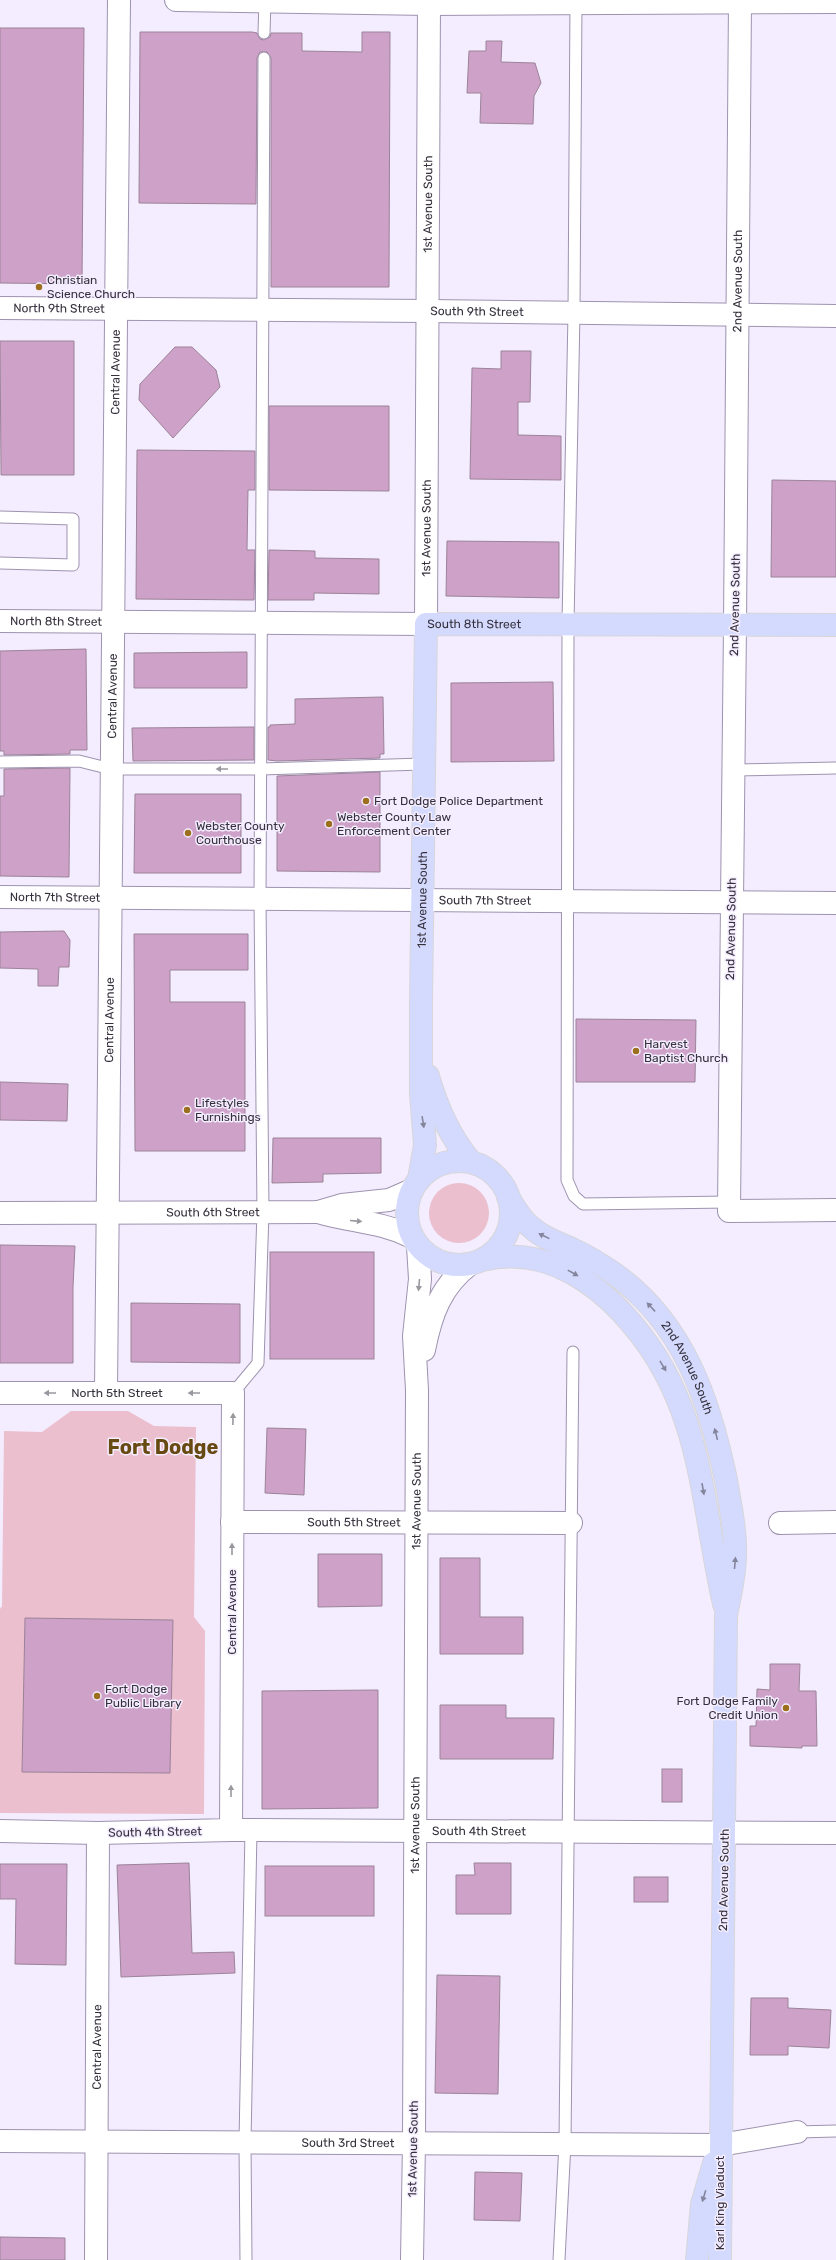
<svg xmlns="http://www.w3.org/2000/svg" width="836" height="2260" viewBox="0 0 836 2260" font-family="Rubik,sans-serif">
  <style>
    .green { fill: #ebbfcd }
    .building { fill: #cda1c8; stroke: #9c8398 }
    .lines { fill: none; stroke-linecap: round; stroke-linejoin: round }
    .lane-casing { stroke: #9e93af; stroke-width: 13 }
    .street-casing { stroke: #9e93af; stroke-width: 24 }
    .secondary-casing { stroke: #9e93af; stroke-width: 24 }
    .primary-casing { stroke: #d7d6d8; stroke-width: 24 }
    .lane { stroke: #fff; stroke-width: 11 }
    .street { stroke: #fff; stroke-width: 22 }
    .secondary { stroke: #fff; stroke-width: 22 }
    .primary { stroke: #d4dafe; stroke-width: 22 }
    .oneway { fill: #9a989e }
    .oneway2 { fill: #84859d }
    .poi-dot { fill: #9c6f1f; stroke: #f4edff; stroke-width: 1.5 }
    .labels { text-anchor: middle; stroke-width: 3; stroke-linejoin: round; paint-order: stroke }
    .street-label { font-size: 12px; fill: #35303c; stroke: #f4edff }
    .poi-label { font-size: 12px; fill: #35303c; stroke: #f4edff; text-anchor: start }
    .town-label { font-size: 20px; font-weight: bold; fill: #674912; stroke: #f4edff }
  </style>
  <rect width="100%" height="100%" fill="#f4edff"/>
  <!-- green -->
  <g class="green">
    <circle cx="459" cy="1213" r="30"/>
    <polygon points="71,1411 128,1411 154,1426 196,1427 194,1617 205,1631 204,1814 0,1813 0,1609 2,1606 4,1431 42,1432"/>
  </g>
  <!-- building -->
  <g class="building">
    <polygon points="0,28 84,28 82,284 0,283"/>
    <polygon points="140,32 252,32 257,33 260,39 264,40 270,37 271,33 302,33 302,51 362,52 362,32 390,32 389,287 271,287 271,58 267,52 260,52 257,58 256,204 139,203"/>
    <polygon points="486,41 502,41 501,62 535,63 541,83 534,96 533,124 480,123 481,93 467,93 469,51 486,51"/>
    <polygon points="0,341 74,341 74,475 1,475"/>
    <polygon points="175,347 192,347 216,370 220,387 173,438 139,400 140,384"/>
    <polygon points="501,351 531,351 530,402 518,402 518,435 561,436 561,480 470,479 472,368 501,369"/>
    <polygon points="269,406 389,406 389,491 269,490"/>
    <polygon points="137,450 255,451 255,490 248,490 247,550 255,550 254,600 136,599"/>
    <polygon points="772,480 836,481 836,577 771,577"/>
    <polygon points="447,541 559,542 559,598 446,596"/>
    <polygon points="269,550 315,551 315,558 379,559 379,594 314,593 314,600 268,600"/>
    <polygon points="86,649 87,750 70,750 70,754 4,755 4,751 0,751 0,651"/>
    <polygon points="247,652 247,688 134,688 134,653"/>
    <polygon points="553,682 554,761 451,762 451,683"/>
    <polygon points="383,697 384,754 380,754 380,758 277,761 268,760 268,727 270,727 270,725 295,724 295,699"/>
    <polygon points="254,727 254,760 133,761 132,728"/>
    <polygon points="70,768 69,877 0,876 0,796 4,796 4,769"/>
    <polygon points="380,772 380,872 277,871 277,776"/>
    <polygon points="135,794 241,794 241,873 134,873"/>
    <polygon points="64,931 70,940 69,967 59,967 58,986 38,986 38,969 0,968 0,932"/>
    <polygon points="134,934 248,934 248,970 170,970 170,1002 245,1002 245,1151 135,1151"/>
    <polygon points="576,1019 696,1020 695,1082 576,1082"/>
    <polygon points="0,1082 68,1084 67,1121 0,1120"/>
    <polygon points="273,1138 381,1138 381,1173 323,1174 323,1182 272,1183"/>
    <polygon points="0,1245 75,1246 73,1287 73,1363 0,1363"/>
    <rect x="270" y="1252" width="104" height="107"/>
    <polygon points="131,1303 240,1304 240,1363 131,1362"/>
    <polygon points="267,1428 306,1429 304,1495 265,1493"/>
    <polygon points="318,1554 382,1554 382,1606 318,1607"/>
    <polygon points="440,1558 480,1558 480,1617 523,1617 523,1654 440,1654"/>
    <polygon points="25,1618 173,1620 170,1773 22,1772"/>
    <polygon points="770,1664 800,1664 799,1691 816,1691 817,1746 802,1746 802,1748 750,1746 750,1726 756,1726 757,1689 770,1690"/>
    <polygon points="378,1690 378,1808 262,1809 262,1691"/>
    <polygon points="440,1705 506,1705 506,1718 554,1718 553,1759 440,1759"/>
    <rect x="662" y="1769" width="20" height="33"/>
    <polygon points="189,1863 192,1953 234,1952 235,1973 121,1977 117,1865"/>
    <polygon points="474,1863 511,1863 511,1914 456,1914 456,1875 475,1875"/>
    <polygon points="0,1864 67,1864 66,1965 15,1964 16,1899 0,1899"/>
    <rect x="265" y="1866" width="109" height="50"/>
    <rect x="634" y="1877" width="34" height="25"/>
    <polygon points="437,1975 500,1976 498,2094 435,2093"/>
    <polygon points="751,1998 788,1998 788,2008 831,2010 829,2048 788,2046 788,2055 750,2055"/>
    <polygon points="475,2172 522,2173 520,2221 474,2220"/>
    <polygon points="0,2237 65,2238 65,2260 0,2260"/>
  </g>
  <g class="lines">
    <!-- lane casing -->
    <g class="lane-casing">
      <g id="lane">
        <polyline points="576,0 574,313 568,624 567,1180 574,1196 583,1204 729,1202"/>
        <polyline points="264,33 265,0"/>
        <polyline points="0,517 73,519 73,565 0,563"/>
        <polyline points="0,762 79,761 111,769 261,769 423,764"/>
        <polyline points="733,770 836,768"/>
        <polyline points="233,1393 258,1363 263,1212 260,899 264,58"/>
        <polyline points="797,2132 836,2131"/>
        <polyline points="246,2260 245,2142 251,1830"/>
        <polyline points="559,2260 565,2143 573,1352"/>
      </g>
    </g>
    <!-- street casing -->
    <g class="street-casing">
      <g id="street">
        <polyline points="429,4 836,2"/>
        <path id="s1" d="M429,311L836,316"/>
        <path id="s2" d="M735,625L740,0"/>
        <polyline points="732,902 729,1211 836,1210"/>
        <path id="s3" d="M232,1522L571,1523"/>
        <polyline points="780,1523 836,1522"/>
        <path id="s4" d="M231,1830L836,1833"/>
        <polyline points="720,2145 797,2132"/>
        <polyline points="412,2260 414,2142"/>
      </g>
    </g>
    <!-- secondary casing -->
    <g class="secondary-casing">
      <g id="secondary">
        <polyline points="176,0 429,4"/>
        <path id="s5" d="M0,308L429,311"/>
        <path id="s6" d="M0,621L426,624L429,0"/>
        <path id="s7" d="M0,897L836,903"/>
        <polyline points="732,902 735,625"/>
        <path d="M318,1212C351,1222 380,1221 412,1237"/>
        <path id="s8" d="M0,1213L318,1212L342,1205L389,1200L412,1190"/>
        <path d="M424,1350C431,1314 441,1286 470,1264"/>
        <path id="s9" d="M0,1393H233L231,1830L98,1833L0,1831"/>
        <path id="s10" d="M106,1393L119,0"/>
        <path id="s11" d="M0,2141L720,2145"/>
        <path id="s12" d="M414,2142L417,1390L414,1336L420,1279L418,1246"/>
        <path id="s13" d="M96,2260L98,1833"/>
      </g>
    </g>
    <!-- primary casing -->
    <g class="primary-casing">
      <g id="primary">
        <path d="M428,1076C437,1108 449,1136 471,1162"/>
        <circle cx="459" cy="1213" r="52"/>
        <path id="s14" d="M419,1179L425,1145L421,1094V1003L426,624L836,625"/>
        <path id="s15" d="M508,1197C515,1208 521,1220 532,1228C543,1238 558,1243 572,1249C587,1256 602,1265 616,1275C684,1324 710,1402 726,1480C730,1504 736,1531 735,1555C735,1575 730,1595 726,1615L720,2260"/>
        <path d="M482,1260C518,1251 554,1260 585,1281C603,1293 618,1307 632,1324C703,1407 701,1503 724,1604"/>
        <polyline points="697,2260 702,2204 714,2163"/>
      </g>
    </g>
    <!-- lane -->
    <use href="#lane" class="lane"/>
    <!-- street -->
    <use href="#street" class="street"/>
    <!-- secondary -->
    <use href="#secondary" class="secondary"/>
    <!-- primary -->
    <use href="#primary" class="primary"/>
  </g>
  <!-- one-way arrows -->
  <defs><path id="oneway-solid" d="M-6-.8H1V-3.2L6.5 0L1 3.2V.8H-6Z"/></defs>
  <g class="oneway">
    <use href="#oneway-solid" transform="translate(222 769) rotate(180)"/>
    <use href="#oneway-solid" transform="translate(356 1221) rotate(5)"/>
    <use href="#oneway-solid" transform="translate(419 1285) rotate(95)"/>
    <use href="#oneway-solid" transform="translate(50 1393) rotate(180)"/>
    <use href="#oneway-solid" transform="translate(194 1393) rotate(-180)"/>
    <use href="#oneway-solid" transform="translate(233 1419) rotate(-89)"/>
    <use href="#oneway-solid" transform="translate(232 1549) rotate(-90)"/>
    <use href="#oneway-solid" transform="translate(231 1791) rotate(-90)"/>
  </g>
  <g class="oneway2">
    <use href="#oneway-solid" transform="translate(423 1122) rotate(81)"/>
    <use href="#oneway-solid" transform="translate(544 1236) rotate(-154)"/>
    <use href="#oneway-solid" transform="translate(573 1273) rotate(29)"/>
    <use href="#oneway-solid" transform="translate(651 1307) rotate(-133)"/>
    <use href="#oneway-solid" transform="translate(663 1366) rotate(59)"/>
    <use href="#oneway-solid" transform="translate(716 1434) rotate(-104)"/>
    <use href="#oneway-solid" transform="translate(703 1489) rotate(80)"/>
    <use href="#oneway-solid" transform="translate(735 1563) rotate(-85)"/>
    <use href="#oneway-solid" transform="translate(704 2196) rotate(107)"/>
  </g>
  <!-- markers -->
  <g class="poi-dot">
    <circle cx="39" cy="287" r="4"/>
    <circle cx="366" cy="801" r="4"/>
    <circle cx="329" cy="824" r="4"/>
    <circle cx="188" cy="833" r="4"/>
    <circle cx="636" cy="1051" r="4"/>
    <circle cx="187" cy="1110" r="4"/>
    <circle cx="97" cy="1696" r="4"/>
    <circle cx="786" cy="1708" r="4"/>
  </g>
  <g class="labels">
    <!-- street labels -->
    <g class="street-label">
      <text dy="4" stroke="none"><textPath href="#s6" startOffset="846">1st Avenue South</textPath></text>
      <text dy="4" stroke="none"><textPath href="#s2" startOffset="344">2nd Avenue South</textPath></text>
      <text dy="4" stroke="none"><textPath href="#s5" startOffset="59">North 9th Street</textPath></text>
      <text dy="4" stroke="none"><textPath href="#s1" startOffset="48">South 9th Street</textPath></text>
      <text dy="4" stroke="none"><textPath href="#s10" startOffset="1021">Central Avenue</textPath></text>
      <text dy="4" stroke="none"><textPath href="#s6" startOffset="522">1st Avenue South</textPath></text>
      <text transform="translate(735 605) rotate(-89)" y="4">2nd Avenue South</text>
      <text dy="4" stroke="none"><textPath href="#s6" startOffset="56">North 8th Street</textPath></text>
      <text dy="4" stroke="none"><textPath href="#s14" startOffset="604">South 8th Street</textPath></text>
      <text dy="4" stroke="none"><textPath href="#s10" startOffset="697">Central Avenue</textPath></text>
      <text dy="4" stroke="none"><textPath href="#s7" startOffset="55">North 7th Street</textPath></text>
      <text dy="4" stroke="none"><textPath href="#s14" startOffset="280">1st Avenue South</textPath></text>
      <text dy="4" stroke="none"><textPath href="#s7" startOffset="485">South 7th Street</textPath></text>
      <text transform="translate(731 929) rotate(-89)" y="4">2nd Avenue South</text>
      <text dy="4" stroke="none"><textPath href="#s10" startOffset="373">Central Avenue</textPath></text>
      <text dy="4" stroke="none"><textPath href="#s8" startOffset="213">South 6th Street</textPath></text>
      <text dy="4" stroke="none"><textPath href="#s15" startOffset="255">2nd Avenue South</textPath></text>
      <text dy="4" stroke="none"><textPath href="#s9" startOffset="117">North 5th Street</textPath></text>
      <text dy="4" stroke="none"><textPath href="#s12" startOffset="641">1st Avenue South</textPath></text>
      <text dy="4" stroke="none"><textPath href="#s3" startOffset="122">South 5th Street</textPath></text>
      <text transform="translate(232 1612) rotate(-90)" y="4">Central Avenue</text>
      <text dy="4" stroke="none"><textPath href="#s12" startOffset="317">1st Avenue South</textPath></text>
      <text dy="4" stroke="none"><textPath href="#s4" startOffset="248">South 4th Street</textPath></text>
      <text transform="translate(155 1832) rotate(-1)" y="4">South 4th Street</text>
      <text transform="translate(724 1880) rotate(-89)" y="4">2nd Avenue South</text>
      <text dy="4" stroke="none"><textPath href="#s13" startOffset="213">Central Avenue</textPath></text>
      <text dy="4" stroke="none"><textPath href="#s11" startOffset="348">South 3rd Street</textPath></text>
      <text transform="translate(413 2149) rotate(-89)" y="4">1st Avenue South</text>
      <text transform="translate(720 2203) rotate(-90)" y="4">Karl King Viaduct</text>
    </g>
    <!-- poi labels -->
    <g class="poi-label">
      <text x="47" y="284">Christian<tspan x="47" dy="14">Science Church</tspan></text>
      <text x="374" y="805">Fort Dodge Police Department</text>
      <text x="337" y="821">Webster County Law<tspan x="337" dy="14">Enforcement Center</tspan></text>
      <text x="196" y="830">Webster County<tspan x="196" dy="14">Courthouse</tspan></text>
      <text x="644" y="1048">Harvest<tspan x="644" dy="14">Baptist Church</tspan></text>
      <text x="195" y="1107">Lifestyles<tspan x="195" dy="14">Furnishings</tspan></text>
      <text x="105" y="1693">Fort Dodge<tspan x="105" dy="14">Public Library</tspan></text>
      <text x="778" y="1705" text-anchor="end">Fort Dodge Family<tspan x="778" dy="14">Credit Union</tspan></text>
    </g>
    <!-- town labels -->
    <g class="town-label">
      <text x="163" y="1454">Fort Dodge</text>
    </g>
  </g>
</svg>
